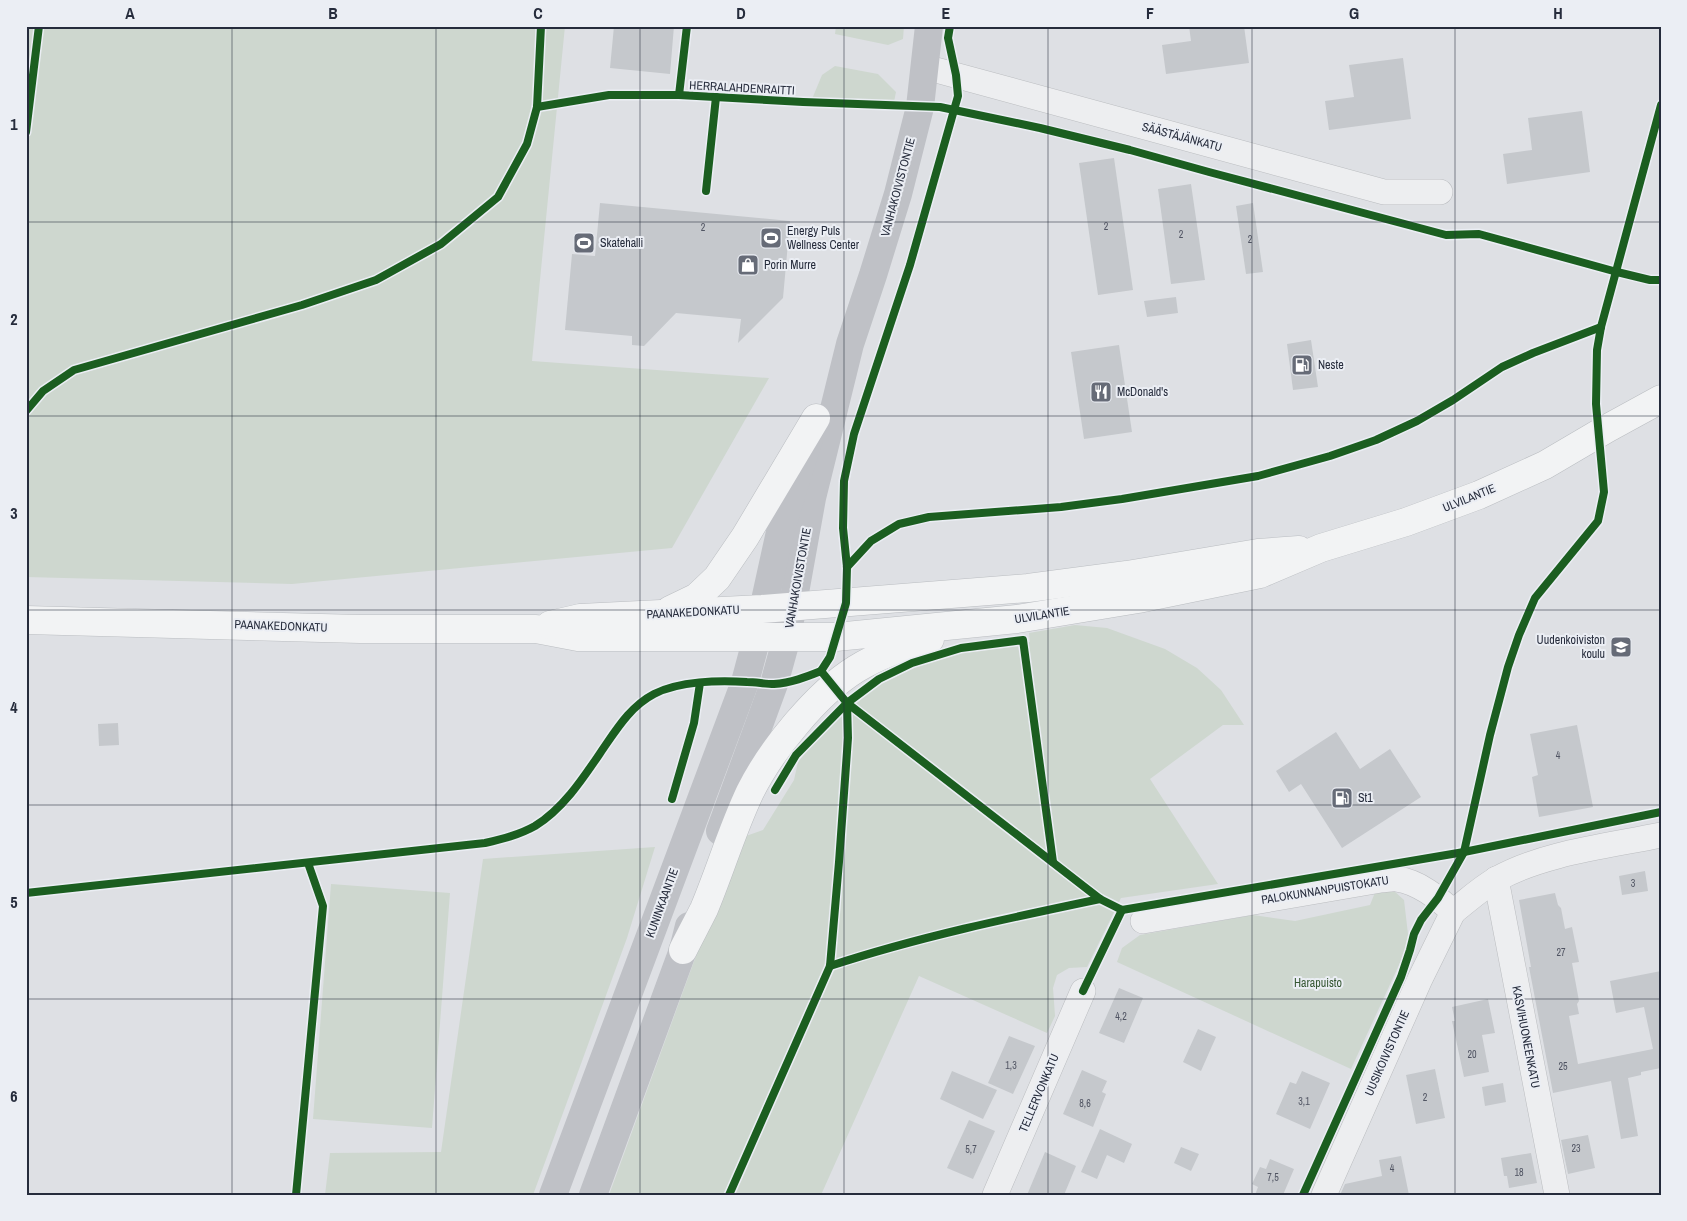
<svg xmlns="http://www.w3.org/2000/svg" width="1687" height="1221" viewBox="0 0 1687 1221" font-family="'Archivo Narrow',sans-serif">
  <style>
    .green { fill: #ced7cf }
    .building { fill: #c5c8cc }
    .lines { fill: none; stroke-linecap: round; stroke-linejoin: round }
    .minor-casing { stroke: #bbbdc0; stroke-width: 26 }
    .primary-casing { stroke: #babdc1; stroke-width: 29 }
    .minor { stroke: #edeef0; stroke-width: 25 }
    .secondary { stroke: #bfc1c6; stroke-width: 28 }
    .primary { stroke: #f2f3f4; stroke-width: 28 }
    .cycleway-casing { stroke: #ebeef4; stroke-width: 11 }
    .cycleway { stroke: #1b5e20; stroke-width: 8 }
    .grid { fill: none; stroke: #262c3c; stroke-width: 1; stroke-opacity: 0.55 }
    .labels { text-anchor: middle; stroke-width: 4; stroke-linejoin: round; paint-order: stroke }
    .number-label { font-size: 10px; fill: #505462 }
    .street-label { font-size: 12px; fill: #262c3c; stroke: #ebeef4 }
    .poi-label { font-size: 12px; fill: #262c3c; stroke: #ebeef4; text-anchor: start }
    .park-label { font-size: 12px; fill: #365733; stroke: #ebeef4 }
    .neatline { fill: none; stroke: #262c3c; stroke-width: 2 }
    .grid-label { font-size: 16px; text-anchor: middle; font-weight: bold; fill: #262c3c }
  </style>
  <rect width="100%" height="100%" fill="#dee0e4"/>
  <!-- green -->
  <g class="green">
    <polygon points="26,26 565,26 532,361 769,378 672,548 292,584 26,577"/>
    <polygon points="836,26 894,29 895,26 904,26 903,39 888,45 835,34"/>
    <polygon points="835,66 878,74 896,92 894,102 812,99 822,75"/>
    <polygon points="1075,625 1107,628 1165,649 1197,668 1221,690 1244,725 1223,725 1150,779 1218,884 1121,898 1087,967 1069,968 1057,975 1053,988 1055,1016 1047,1033 919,976 821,1195 609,1195 728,868 746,836 763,830 794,780 798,762 818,737 875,687 916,666 963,652 1030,642 1029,633"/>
    <polygon points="655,847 627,938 533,1195 325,1195 330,1153 441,1152 483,859"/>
    <polygon points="331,884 450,893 432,1128 313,1119"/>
    <polygon points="1376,890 1393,890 1404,900 1408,934 1404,954 1351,1069 1117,962 1122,948 1140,935 1253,915 1295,921 1370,905"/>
  </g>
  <!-- building -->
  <g class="building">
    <polygon points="614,26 674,26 670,74 610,68"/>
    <polygon points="1189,26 1244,26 1249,63 1166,74 1162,45 1191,41"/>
    <polygon points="1403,58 1411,119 1329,130 1325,101 1354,97 1349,65"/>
    <polygon points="1582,111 1590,172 1507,184 1503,154 1532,150 1528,118"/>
    <polygon points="1114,158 1133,290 1098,295 1079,163"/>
    <polygon points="1191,184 1205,280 1171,284 1158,189"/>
    <polygon points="600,203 790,221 783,298 738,343 741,319 676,313 644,346 632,345 632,336 565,330 572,254 595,256"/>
    <polygon points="1253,203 1263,272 1246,274 1236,206"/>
    <polygon points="1176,297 1178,313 1147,317 1144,301"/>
    <polygon points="1311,340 1318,387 1293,390 1287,344"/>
    <polygon points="1119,345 1132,432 1084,439 1071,352"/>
    <polygon points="118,723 119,745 99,746 98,724"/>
    <polygon points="1577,725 1593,807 1539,817 1532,777 1538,775 1530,734"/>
    <polygon points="1336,732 1360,769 1390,749 1421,797 1342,848 1301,784 1289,792 1276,771"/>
    <polygon points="1645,871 1648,891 1622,895 1619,876"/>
    <polygon points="1555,893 1558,905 1561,908 1565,929 1572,927 1579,962 1572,963 1579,1001 1577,1004 1579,1014 1569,1016 1578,1064 1653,1049 1644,1007 1616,1013 1610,981 1661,971 1661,1068 1641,1072 1641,1075 1628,1078 1638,1136 1621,1139 1611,1081 1553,1093 1529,967 1531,967 1519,900"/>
    <polygon points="1119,988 1143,998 1124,1043 1099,1033"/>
    <polygon points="1488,999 1495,1033 1482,1035 1489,1072 1464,1077 1452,1021 1455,1021 1452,1007"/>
    <polygon points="1198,1029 1216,1037 1201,1071 1183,1062"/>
    <polygon points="1009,1036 1035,1046 1013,1094 988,1083"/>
    <polygon points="1435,1069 1445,1118 1416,1124 1406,1075"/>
    <polygon points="1082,1070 1107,1081 1102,1092 1106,1094 1093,1127 1063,1114"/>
    <polygon points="952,1071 997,1090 983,1119 940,1099"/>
    <polygon points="1302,1071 1330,1083 1310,1129 1276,1114 1290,1082 1296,1084"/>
    <polygon points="1503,1083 1506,1102 1485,1106 1482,1087"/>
    <polygon points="969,1120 995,1131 973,1179 947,1168"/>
    <polygon points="1100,1129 1132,1144 1124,1163 1107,1155 1097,1179 1081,1172"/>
    <polygon points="1588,1135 1595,1168 1568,1174 1561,1140"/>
    <polygon points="1181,1147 1199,1154 1191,1171 1174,1163"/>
    <polygon points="1045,1152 1076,1166 1064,1195 1027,1195"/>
    <polygon points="1531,1153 1537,1183 1509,1188 1507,1176 1504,1176 1501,1158"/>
    <polygon points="1401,1156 1409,1195 1340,1195 1345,1184 1382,1176 1379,1160"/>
    <polygon points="1270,1159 1294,1169 1283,1195 1255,1195 1258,1187 1252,1184 1260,1167 1266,1169"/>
  </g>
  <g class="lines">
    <!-- minor casing -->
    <g class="minor-casing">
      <g id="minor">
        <polyline points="925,67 1384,192 1440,192"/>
        <polyline points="1496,879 1557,1195"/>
        <path d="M1143,921L1381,880C1386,880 1392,878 1397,879C1419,882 1438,898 1453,912C1467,901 1481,888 1497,879C1543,853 1608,846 1661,835"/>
        <polyline points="995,1195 1083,991"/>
        <polyline points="1324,1195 1420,979 1453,912"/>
      </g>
    </g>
    <!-- primary casing -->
    <g class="primary-casing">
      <g id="primary">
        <polyline points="670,610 697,597 717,578 745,537 816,418"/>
        <polyline points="26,620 360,629 536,629 578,637 836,637 1017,619 1138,599 1260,574 1321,548 1406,522 1479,495 1545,465 1608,428 1661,399"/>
        <polyline points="550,625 580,618 762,609 1028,588 1127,575 1258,553 1299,550"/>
        <path d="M683,950C690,936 697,923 704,909C720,871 732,830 750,792C771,750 816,694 856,669C879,655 904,646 930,639"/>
      </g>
    </g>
    <!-- minor -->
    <use href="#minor" class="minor"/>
    <!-- secondary -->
    <g class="secondary">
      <polyline points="720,831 774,684 787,637 812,498 850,344 873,275 898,194 920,107 929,26"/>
      <polyline points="553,1195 745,682 757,637 780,532 809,439"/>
      <polyline points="593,1195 683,950 689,926"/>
    </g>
    <!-- primary -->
    <use href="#primary" class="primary"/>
    <!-- cycleway casing -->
    <g class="cycleway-casing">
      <g id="cycleway">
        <polyline points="679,95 687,26"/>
        <polyline points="537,107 609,95 679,95 803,102 940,107 1040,128 1130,150 1209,172 1446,235 1479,234 1617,272 1650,280 1661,280"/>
        <polyline points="26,132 39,26"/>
        <polyline points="706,191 716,97"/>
        <polyline points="26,411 43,391 74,370 302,305 376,280 441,244 498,197 527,144 537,107 541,26"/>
        <polyline points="847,567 871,541 899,524 929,517 1061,507 1122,499 1258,476 1330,456 1376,440 1417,421 1453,400 1502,367 1533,353 1601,327"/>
        <polyline points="821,671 830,657 846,603 847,567 843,528 844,481 854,434 910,265 958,96 956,75 948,38 950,26"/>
        <polyline points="775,790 796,755 847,703 879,679 912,663 961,648 1023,640 1053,862"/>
        <polyline points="672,799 694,723 700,683"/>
        <path d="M26,893L485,843C502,839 519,835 535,826C566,807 587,772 607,743C620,724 633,705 654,694C679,681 719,680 747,682C756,682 765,684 774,684C791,683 806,677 821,671L847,703"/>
        <path d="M830,966C918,937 1009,918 1100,899"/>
        <polyline points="1083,991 1122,910"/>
        <polyline points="296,1195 323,906 308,863"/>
        <polyline points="729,1195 830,966 839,862 848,738 847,703 1100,899 1122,910 1464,852 1661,812"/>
        <polyline points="1303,1195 1401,977 1410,950 1414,934 1421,920 1438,898 1464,852 1490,735 1508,667 1519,635 1535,598 1598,521 1604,492 1596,404 1597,350 1601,327 1661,105"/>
      </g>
    </g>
    <!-- cycleway -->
    <use href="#cycleway" class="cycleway"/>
  </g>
  <!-- grid -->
  <path class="grid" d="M232,26V1195M436,26V1195M640,26V1195M844,26V1195M1048,26V1195M1252,26V1195M1455,26V1195M26,222H1661M26,416H1661M26,610H1661M26,805H1661M26,999H1661"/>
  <!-- icons -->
  <defs>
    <g id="stadium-square" transform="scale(1.125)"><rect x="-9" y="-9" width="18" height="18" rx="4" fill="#666b77" stroke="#ebeef4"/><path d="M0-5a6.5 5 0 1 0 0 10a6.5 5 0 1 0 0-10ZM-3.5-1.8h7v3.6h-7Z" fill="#fff"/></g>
    <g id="shop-square" transform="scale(1.125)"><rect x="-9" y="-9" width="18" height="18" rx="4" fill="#666b77" stroke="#ebeef4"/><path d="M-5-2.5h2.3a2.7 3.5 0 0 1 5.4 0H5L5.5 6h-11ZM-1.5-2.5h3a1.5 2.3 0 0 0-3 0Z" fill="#fff"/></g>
    <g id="fuel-square" transform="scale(1.125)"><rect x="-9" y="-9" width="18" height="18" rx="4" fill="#666b77" stroke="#ebeef4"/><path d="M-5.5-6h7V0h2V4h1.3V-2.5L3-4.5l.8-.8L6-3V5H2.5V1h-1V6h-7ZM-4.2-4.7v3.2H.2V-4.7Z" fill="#fff"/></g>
    <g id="restaurant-square" transform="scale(1.125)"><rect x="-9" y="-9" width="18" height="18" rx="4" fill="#666b77" stroke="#ebeef4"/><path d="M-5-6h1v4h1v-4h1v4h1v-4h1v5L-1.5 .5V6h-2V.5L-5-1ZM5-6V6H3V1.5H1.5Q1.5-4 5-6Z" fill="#fff"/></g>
    <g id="school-square" transform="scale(1.125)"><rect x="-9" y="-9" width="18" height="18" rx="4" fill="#666b77" stroke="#ebeef4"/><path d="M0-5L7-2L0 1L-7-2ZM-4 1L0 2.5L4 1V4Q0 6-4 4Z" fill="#fff"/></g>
  </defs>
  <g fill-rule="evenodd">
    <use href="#stadium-square" x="771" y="238"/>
    <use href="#stadium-square" x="584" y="243"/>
    <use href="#shop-square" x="748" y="265"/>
    <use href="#fuel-square" x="1302" y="365"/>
    <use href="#restaurant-square" x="1101" y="392"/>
    <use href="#school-square" x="1621" y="647"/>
    <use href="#fuel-square" x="1342" y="798"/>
  </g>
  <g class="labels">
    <!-- number labels -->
    <g class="number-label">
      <text x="1106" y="230">2</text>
      <text x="703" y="231">2</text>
      <text x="1181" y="238">2</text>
      <text x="1250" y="243">2</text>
      <text x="1558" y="759">4</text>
      <text x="1633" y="887">3</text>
      <text x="1561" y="956">27</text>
      <text x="1121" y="1020">4,2</text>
      <text x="1472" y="1058">20</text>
      <text x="1011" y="1069">1,3</text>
      <text x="1563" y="1070">25</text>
      <text x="1425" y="1101">2</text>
      <text x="1304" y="1105">3,1</text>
      <text x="1085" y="1107">8,6</text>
      <text x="1576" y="1152">23</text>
      <text x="971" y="1153">5,7</text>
      <text x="1392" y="1172">4</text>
      <text x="1519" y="1176">18</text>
      <text x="1273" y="1181">7,5</text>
    </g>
    <!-- street labels -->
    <g class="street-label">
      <text transform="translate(742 88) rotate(3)" y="4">HERRALAHDENRAITTI</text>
      <text transform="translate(1182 137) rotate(15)" y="4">SÄÄSTÄJÄNKATU</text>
      <text transform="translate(898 187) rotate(-75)" y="4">VANHAKOIVISTONTIE</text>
      <text transform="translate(1469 498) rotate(-22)" y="4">ULVILANTIE</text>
      <text transform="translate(798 578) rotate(-80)" y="4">VANHAKOIVISTONTIE</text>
      <text transform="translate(693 612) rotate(-3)" y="4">PAANAKEDONKATU</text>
      <text transform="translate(1042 615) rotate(-9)" y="4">ULVILANTIE</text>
      <text transform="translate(281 626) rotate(2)" y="4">PAANAKEDONKATU</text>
      <text transform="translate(1325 890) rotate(-9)" y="4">PALOKUNNANPUISTOKATU</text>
      <text transform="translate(662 903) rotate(-70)" y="4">KUNINKAANTIE</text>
      <text transform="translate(1526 1037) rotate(79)" y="4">KASVIHUONEENKATU</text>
      <text transform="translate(1387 1053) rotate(-66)" y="4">UUSIKOIVISTONTIE</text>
      <text transform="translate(1039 1093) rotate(-67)" y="4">TELLERVONKATU</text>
    </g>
    <!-- poi labels -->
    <g class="poi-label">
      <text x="787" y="235">Energy Puls<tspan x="787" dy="14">Wellness Center</tspan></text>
      <text x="600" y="247">Skatehalli</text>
      <text x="764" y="269">Porin Murre</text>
      <text x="1318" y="369">Neste</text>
      <text x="1117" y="396">McDonald's</text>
      <text x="1605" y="644" text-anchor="end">Uudenkoiviston<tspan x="1605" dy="14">koulu</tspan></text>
      <text x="1358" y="802">St1</text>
    </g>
    <!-- park labels -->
    <g class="park-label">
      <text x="1318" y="987">Harapuisto</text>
    </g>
  </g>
  <!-- border -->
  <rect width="1687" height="1221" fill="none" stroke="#ebeef4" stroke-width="55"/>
  <rect x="28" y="28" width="1632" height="1166" class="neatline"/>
  <g class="grid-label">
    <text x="130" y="19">A</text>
    <text x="333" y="19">B</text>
    <text x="538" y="19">C</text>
    <text x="741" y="19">D</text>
    <text x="946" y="19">E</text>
    <text x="1150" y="19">F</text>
    <text x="1354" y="19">G</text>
    <text x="1558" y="19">H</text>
    <text x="14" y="130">1</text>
    <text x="14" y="325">2</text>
    <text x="14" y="519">3</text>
    <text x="14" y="713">4</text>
    <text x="14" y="908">5</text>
    <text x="14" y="1102">6</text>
  </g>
</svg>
